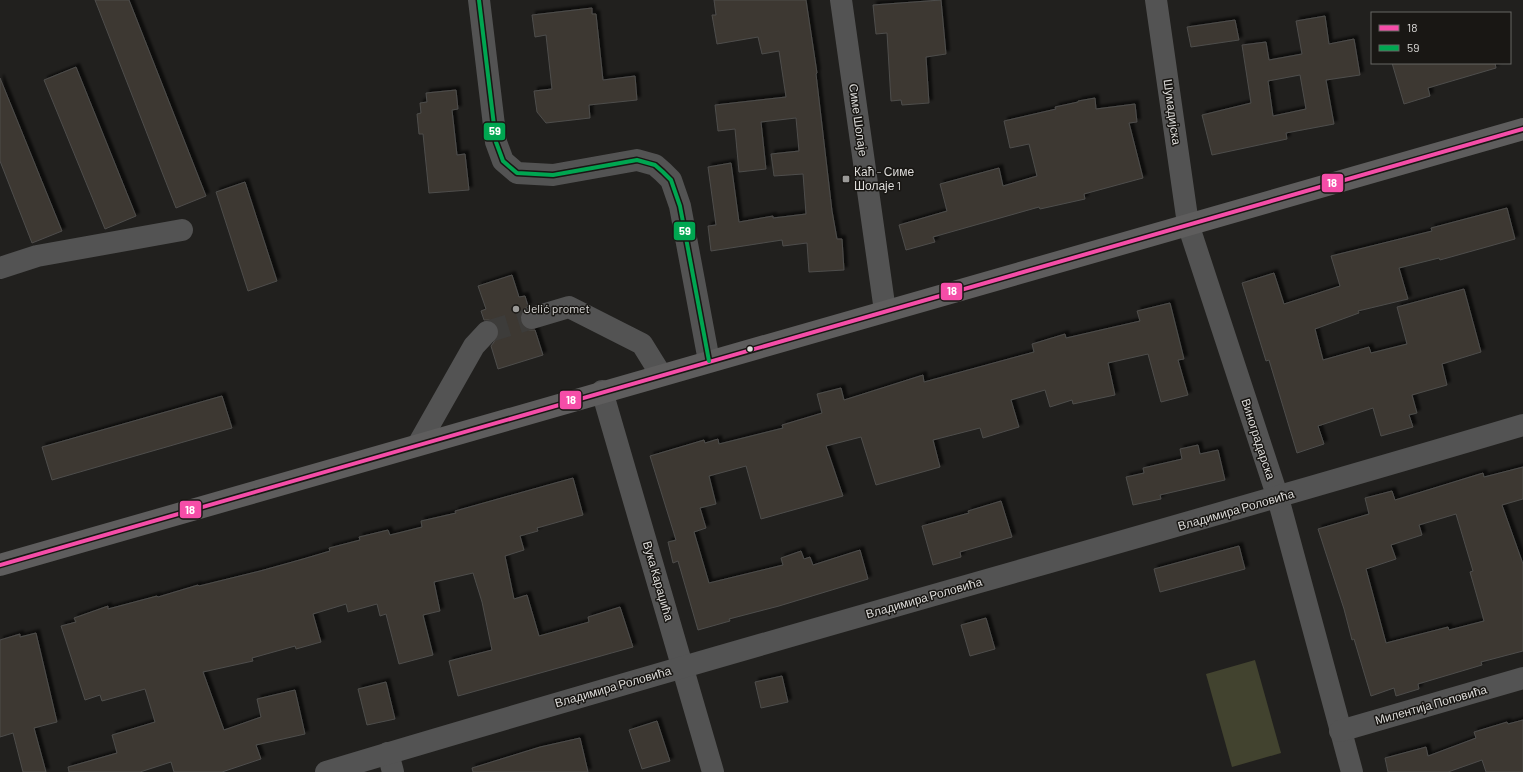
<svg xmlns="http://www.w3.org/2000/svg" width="1523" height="772" viewBox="0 0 1523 772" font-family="Barlow,sans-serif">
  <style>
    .green { fill: #42432f }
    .building { fill: #3c3833; stroke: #4e4d4b; fill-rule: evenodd; filter: url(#shadow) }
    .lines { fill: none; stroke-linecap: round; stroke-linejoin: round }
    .minor-tunnel { stroke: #3d3c3a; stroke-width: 22; stroke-dasharray: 22 11; stroke-linecap: butt }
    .minor { stroke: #535353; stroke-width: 22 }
    .major { stroke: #5e5d5d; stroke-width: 22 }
    .bus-1-casing { stroke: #191714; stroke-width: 7 }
    .bus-2-casing { stroke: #191714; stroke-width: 7 }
    .bus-1 { stroke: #f54da8; stroke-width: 4 }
    .bus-2 { stroke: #00a651; stroke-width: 4 }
    .poi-dot { fill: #9b9a98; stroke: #191714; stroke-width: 1.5 }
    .bus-dot { fill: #dddcda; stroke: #191714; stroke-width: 1.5 }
    .labels { text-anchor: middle; stroke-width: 3; stroke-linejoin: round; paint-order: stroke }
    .street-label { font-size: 12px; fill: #dddcda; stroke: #191714 }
    .poi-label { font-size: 12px; fill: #dddcda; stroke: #191714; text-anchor: start }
    .line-badge { stroke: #191714; stroke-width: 1.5 }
    .badge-label { font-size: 11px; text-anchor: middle; font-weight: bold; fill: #fff }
  </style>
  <defs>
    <filter id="shadow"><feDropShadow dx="3.5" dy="-3.5" stdDeviation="1" flood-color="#0009"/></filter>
  </defs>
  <rect width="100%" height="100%" fill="#21201e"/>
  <!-- green -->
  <polygon class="green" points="1255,660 1281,753 1232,767 1206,674"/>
  <!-- building -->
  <g class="building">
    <polygon points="95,0 129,0 206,196 176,208"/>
    <polygon points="714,0 806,0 817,73 816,74 832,211 837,239 842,239 844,270 809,272 807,243 783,246 782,240 711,251 708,226 716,225 708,167 731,163 739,222 773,216 773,218 806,214 803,174 774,176 771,154 799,151 796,118 761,122 766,169 739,172 735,129 718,131 715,105 786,97 779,51 762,54 758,37 717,44 712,15 716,15"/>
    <polygon points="941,0 946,54 926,57 929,103 902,105 901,100 891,101 887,33 876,34 873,5"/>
    <polygon points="592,8 592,14 596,14 603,80 635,76 637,100 589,105 590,118 546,123 537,112 534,91 552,89 546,35 535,37 532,15"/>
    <path d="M1325,16L1329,44L1354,39L1360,75L1326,80L1334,124L1286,133L1287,139L1212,155L1202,115L1251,103L1242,45L1266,42L1269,60L1302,54L1296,21ZM1300,75L1306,109L1273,116L1268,81Z"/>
    <polygon points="1235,20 1239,40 1191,47 1187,27"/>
    <polygon points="1392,63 1495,63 1496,68 1428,88 1430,96 1404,104"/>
    <polygon points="76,67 136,216 105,229 44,80"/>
    <polygon points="0,78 62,231 32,243 0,161"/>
    <polygon points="456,90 458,109 452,110 457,155 465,154 469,190 429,193 423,134 419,134 417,114 421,113 420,103 427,102 426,93"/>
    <polygon points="1095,98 1096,109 1135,104 1137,122 1129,123 1143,178 1084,194 1085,199 1040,209 1039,207 933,237 935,242 906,250 899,225 947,211 940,184 999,168 1003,186 1037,176 1029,144 1010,148 1004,121 1056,109 1055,107 1078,102 1078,101"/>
    <polygon points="245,182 277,281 248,291 216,192"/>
    <polygon points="1507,208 1515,239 1440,260 1439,258 1399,268 1408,299 1358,311 1359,313 1315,329 1323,360 1369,347 1371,353 1407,344 1397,307 1464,289 1481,352 1442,364 1447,385 1412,395 1417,413 1409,415 1413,427 1381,436 1373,408 1318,426 1324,444 1297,453 1269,360 1266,361 1242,283 1274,273 1284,304 1340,286 1331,256 1432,231 1431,228"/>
    <polygon points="512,275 519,297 525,296 528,306 523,310 520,315 520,322 524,327 529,330 535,330 543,355 498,369 491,346 499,335 499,329 495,323 489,320 484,320 481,311 486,309 478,286"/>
    <polygon points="1170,303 1184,359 1178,360 1188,395 1161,402 1148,354 1108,363 1115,395 1073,404 1072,400 1050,407 1045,390 1011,400 1019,427 983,438 980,428 933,440 940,467 926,471 876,485 861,437 826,446 843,496 761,519 746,466 709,476 716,504 700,508 706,528 694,532 709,583 783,565 781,558 801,551 804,559 810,557 813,565 860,550 868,579 779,606 729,619 730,621 698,630 678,561 673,563 668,542 676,540 650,456 704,440 705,443 718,439 719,444 783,428 782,425 822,413 817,394 841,388 844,400 923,375 924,382 1034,352 1032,344 1065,334 1066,338 1140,321 1137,311"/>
    <polygon points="222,396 232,428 52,480 42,447"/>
    <polygon points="1198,445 1200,454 1218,450 1225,480 1160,495 1161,499 1133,505 1126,477 1144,473 1143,468 1182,459 1180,449"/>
    <path d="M1523,467V499L1502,505L1523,564V651L1481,662L1482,665L1418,684L1419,689L1396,696L1394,688L1371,696L1354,639L1352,640L1344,609L1318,529L1369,514L1365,498L1392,491L1395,500L1483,473L1484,477ZM1456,514L1473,571L1470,572L1484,621L1449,630L1448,627L1386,643L1366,569L1396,559L1391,545L1422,535L1419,525Z"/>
    <polygon points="573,478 583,515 537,528 538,531 520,536 524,550 505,556 514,599 527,595 539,636 589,622 588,617 620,607 633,647 458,696 449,661 492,650 482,602 473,573 434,582 440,611 423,615 433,655 399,664 386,614 380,616 377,604 348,612 346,604 313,614 321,642 296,649 295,646 252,658 253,661 203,672 224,730 261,717 257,699 295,690 305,734 256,745 261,759 222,772 174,772 171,762 140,772 69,772 68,767 117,753 112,735 155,722 145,689 102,701 100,695 85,700 61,626 76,622 74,618 108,606 108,609 157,596 158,597 198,585 199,586 260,571 303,559 330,551 329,548 360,540 359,537 388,530 390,535 422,527 421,521 456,513 455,511"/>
    <polygon points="1001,501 1012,537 960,552 961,557 933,565 922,526 969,513 968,511"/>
    <polygon points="1239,546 1245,569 1160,592 1154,569"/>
    <polygon points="986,618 995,649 970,656 961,625"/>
    <polygon points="36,633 57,722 34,728 46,772 23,772 13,733 0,737 0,640 20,634 20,637"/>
    <polygon points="782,676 788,702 761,708 755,682"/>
    <polygon points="386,682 395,719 367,725 358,689"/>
    <polygon points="1523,720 1523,772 1486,772 1482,760 1448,772 1388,772 1385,758 1426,747 1428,756 1476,738 1474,732 1507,722 1508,724"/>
    <polygon points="657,721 670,761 642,769 629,730"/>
    <polygon points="580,738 588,772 473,772 472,768 540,747"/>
  </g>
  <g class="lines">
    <!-- minor-tunnel -->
    <polyline class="minor-tunnel" points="487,332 532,318"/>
    <!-- minor -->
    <g class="minor">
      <polyline points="479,0 496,142 503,161 517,173 553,175 637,160 655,165 663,172 671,180 680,206 709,361"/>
      <polyline points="841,0 885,311"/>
      <polyline points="1156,0 1188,224 1278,498 1352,772"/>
      <polyline points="0,268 37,256 182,230"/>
      <polyline points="532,318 569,307 642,344 660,373"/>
      <polyline points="602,391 713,772"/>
      <polyline points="419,443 474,346 487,332"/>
      <polyline points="1340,731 1523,678"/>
      <polyline points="388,753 393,772"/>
      <path d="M326,772C724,652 1125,543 1523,425"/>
    </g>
    <!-- major -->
    <path class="major" d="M0,565C507,417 1015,273 1523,129"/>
    <!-- bus-1 casing -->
    <g class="bus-1-casing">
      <path id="bus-1" d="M0,565C507,417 1015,273 1523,129"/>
    </g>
    <!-- bus-2 casing -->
    <g class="bus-2-casing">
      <polyline id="bus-2" points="479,0 496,142 503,161 517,173 553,175 637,160 655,165 663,172 671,180 680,206 709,361"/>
    </g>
    <!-- bus-1 -->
    <use href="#bus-1" class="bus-1"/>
    <!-- bus-2 -->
    <use href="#bus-2" class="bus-2"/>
  </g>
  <!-- markers -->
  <g class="poi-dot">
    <rect x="842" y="175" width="8" height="8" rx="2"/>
    <circle cx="516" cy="309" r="4"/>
  </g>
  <circle class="bus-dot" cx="750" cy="349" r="3.5"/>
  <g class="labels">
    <!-- street labels -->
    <g class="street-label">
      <text transform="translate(1172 112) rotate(82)" y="4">Шумадијска</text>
      <text transform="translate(858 120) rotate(82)" y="4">Симе Шолаје</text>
      <text transform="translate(1258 439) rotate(72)" y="4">Виноградарска</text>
      <text transform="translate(1236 510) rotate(-16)" y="4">Владимира Роловића</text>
      <text transform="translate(658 581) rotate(74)" y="4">Вука Караџића</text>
      <text transform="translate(924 598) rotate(-16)" y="4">Владимира Роловића</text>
      <text transform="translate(613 687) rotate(-16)" y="4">Владимира Роловића</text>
      <text transform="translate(1431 705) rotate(-16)" y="4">Милентија Поповића</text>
    </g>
    <!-- poi labels -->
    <g class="poi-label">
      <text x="854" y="176">Каћ - Симе<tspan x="854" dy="14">Шолаје 1</tspan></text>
      <text x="524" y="313">Jelić promet</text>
    </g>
  </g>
  <g class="line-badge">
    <rect x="483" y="122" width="23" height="19" rx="4" fill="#00a651"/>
    <rect x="1321" y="173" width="23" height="20" rx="4" fill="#f54da8"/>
    <rect x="673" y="221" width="23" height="20" rx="4" fill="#00a651"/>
    <rect x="940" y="282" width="23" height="19" rx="4" fill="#f54da8"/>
    <rect x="559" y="390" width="23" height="20" rx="4" fill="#f54da8"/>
    <rect x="179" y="500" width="23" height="19" rx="4" fill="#f54da8"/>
  </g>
  <g class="badge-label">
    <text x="495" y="135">59</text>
    <text x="1332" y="187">18</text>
    <text x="685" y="235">59</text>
    <text x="952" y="295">18</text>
    <text x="571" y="404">18</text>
    <text x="190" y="514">18</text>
  </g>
  <!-- legend -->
  <rect x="1371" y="12" width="140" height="52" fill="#191714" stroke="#676663"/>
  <rect x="1379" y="25" width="20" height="6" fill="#f54da8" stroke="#676663"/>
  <text x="1407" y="32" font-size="12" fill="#dddcda">18</text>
  <rect x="1379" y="45" width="20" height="6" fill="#00a651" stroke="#676663"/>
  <text x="1407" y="52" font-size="12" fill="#dddcda">59</text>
</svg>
